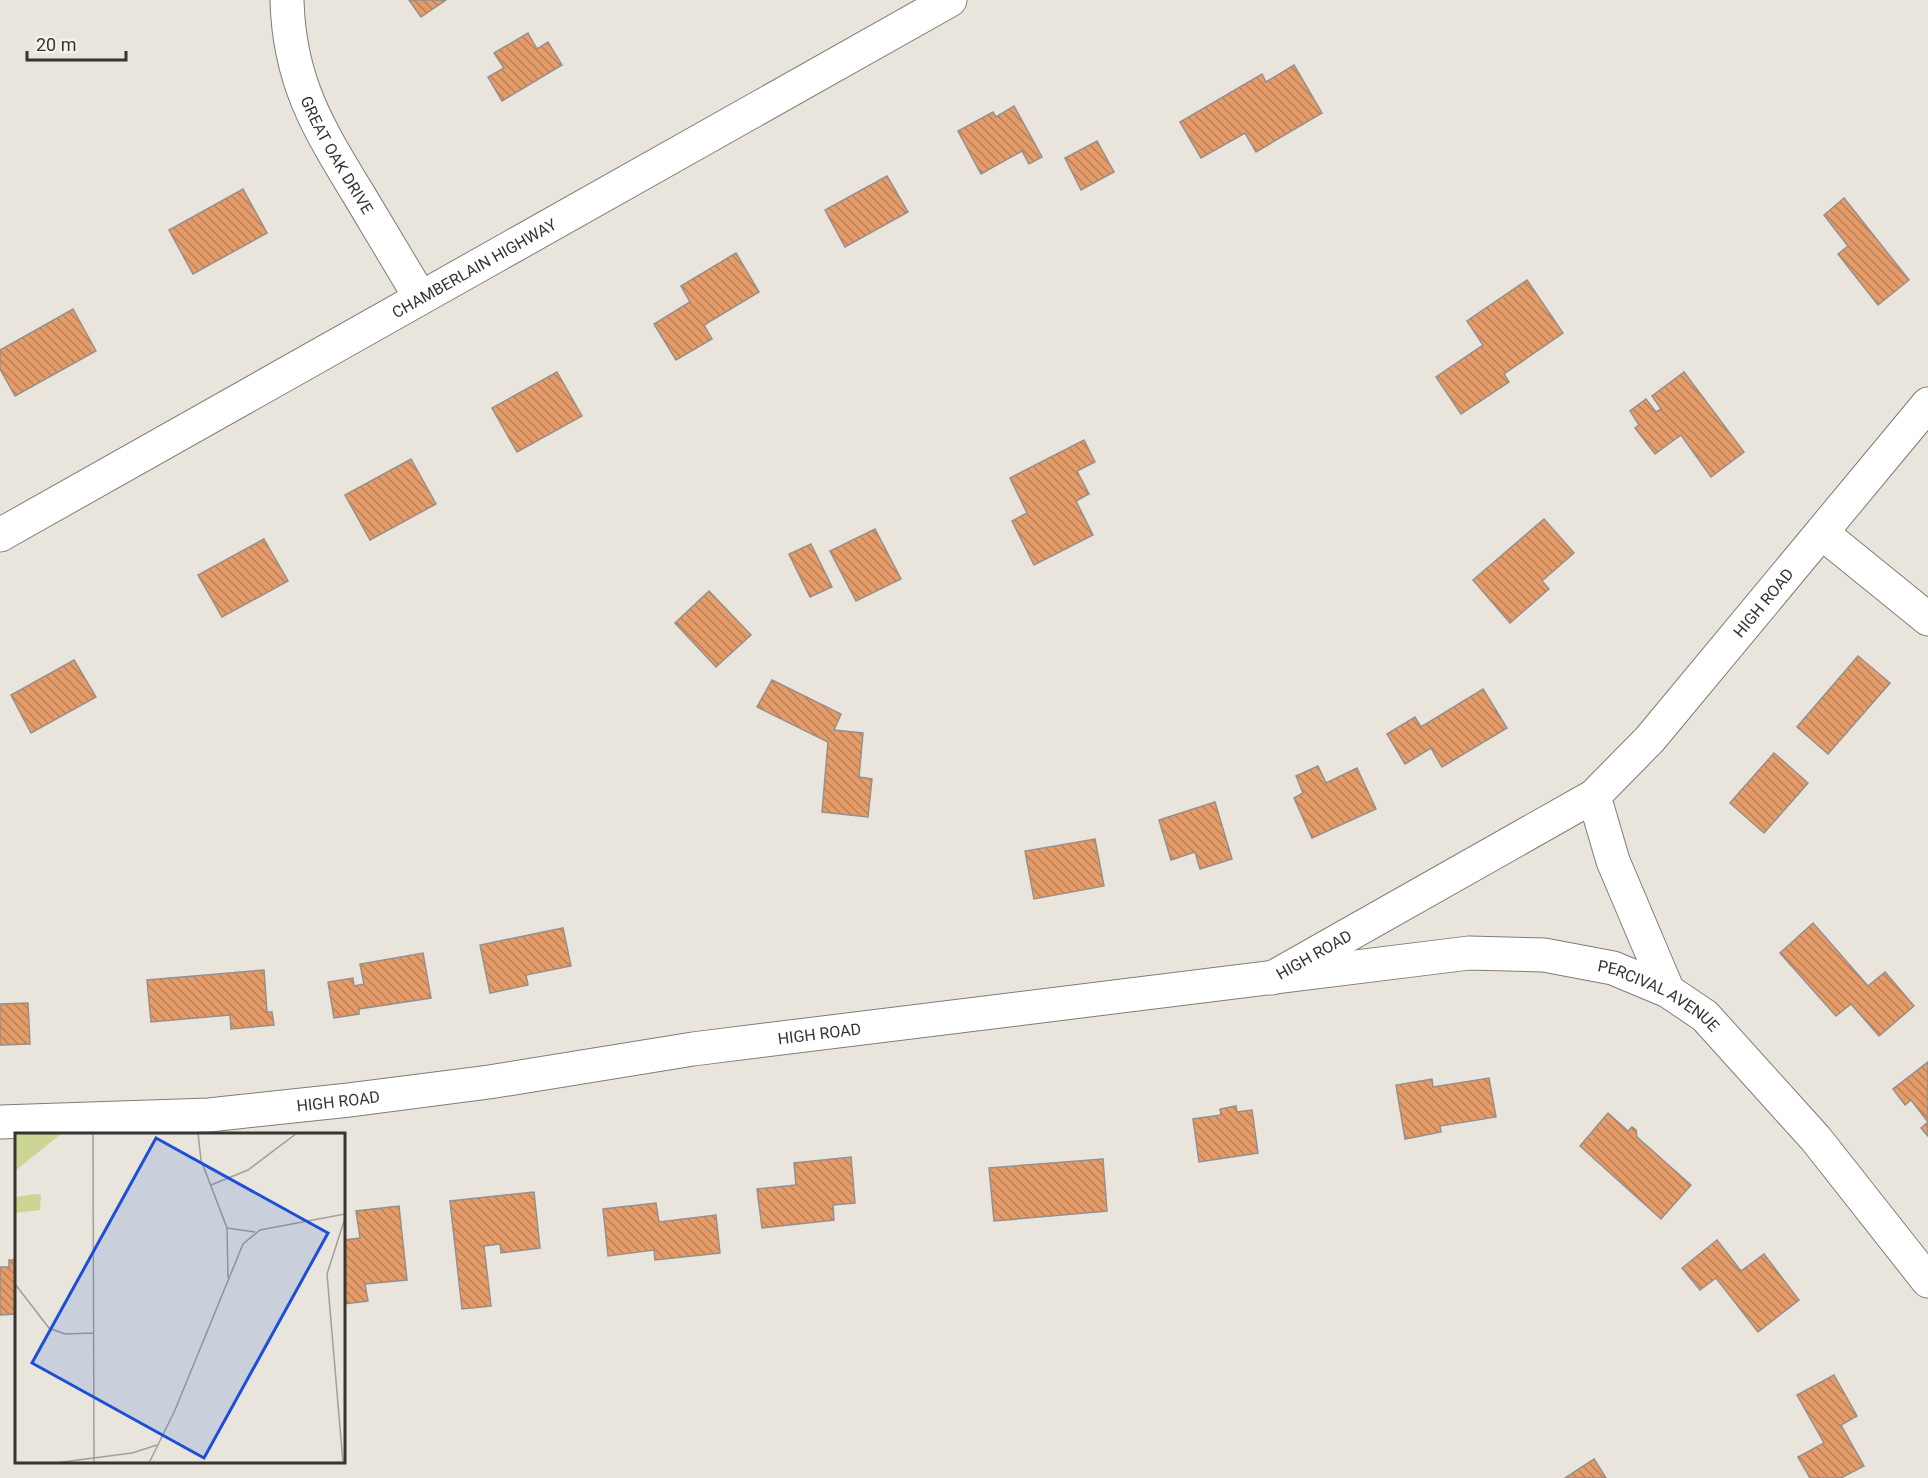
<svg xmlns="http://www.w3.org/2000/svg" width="1928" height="1478" viewBox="0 0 1928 1478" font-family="Roboto,sans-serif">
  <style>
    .building { fill: url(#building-back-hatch); stroke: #978f8a; stroke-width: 1.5 }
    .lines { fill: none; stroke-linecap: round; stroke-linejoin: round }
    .minor-casing { stroke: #807c76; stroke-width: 35 }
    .major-casing { stroke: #807c76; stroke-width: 35 }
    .minor { stroke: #fff; stroke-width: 33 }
    .major { stroke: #fff; stroke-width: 33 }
    .labels { text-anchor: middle; stroke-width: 4.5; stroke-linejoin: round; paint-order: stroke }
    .street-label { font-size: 16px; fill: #363532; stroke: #f6f2ea }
    .inset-road { fill: none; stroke: #a19f99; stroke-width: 1.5 }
    .view { fill: #1d4ed8; fill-opacity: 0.15; stroke: #1d4ed8; stroke-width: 3 }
    .inset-edge { fill: none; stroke: #363532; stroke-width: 3 }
  </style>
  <defs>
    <pattern id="building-back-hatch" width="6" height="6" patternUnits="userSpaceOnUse" patternTransform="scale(1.5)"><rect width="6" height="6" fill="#e59c69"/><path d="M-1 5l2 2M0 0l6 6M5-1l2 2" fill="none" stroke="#ba8057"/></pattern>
  </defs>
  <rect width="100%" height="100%" fill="#e9e5dd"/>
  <!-- building -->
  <g class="building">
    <polygon points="409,0 446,0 421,17"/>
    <polygon points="528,33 537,49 548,42 562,65 502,101 488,77 504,68 494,53"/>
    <polygon points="1294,65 1322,113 1256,152 1245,133 1201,158 1180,122 1262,74 1266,82"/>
    <polygon points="1014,106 1042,157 1029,164 1022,151 981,174 958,131 993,112 996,117"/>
    <polygon points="1097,141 1114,172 1081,190 1065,158"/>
    <polygon points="887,176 908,212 845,247 825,210"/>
    <polygon points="243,189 267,233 193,274 169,230"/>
    <polygon points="1844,198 1909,280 1878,305 1838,254 1848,246 1824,215"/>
    <polygon points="736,253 759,292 704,325 712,339 676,360 654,324 690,302 681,286"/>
    <polygon points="1527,280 1563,333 1504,374 1509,382 1461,414 1436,377 1483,345 1467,321"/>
    <polygon points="73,309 96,351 15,396 0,369 0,350"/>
    <polygon points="557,372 582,416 517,452 492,408"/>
    <polygon points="1684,372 1744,452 1711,477 1681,435 1655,454 1635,428 1639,425 1630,411 1646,399 1656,412 1661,409 1652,396"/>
    <polygon points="1084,440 1095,462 1077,471 1089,494 1076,501 1093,535 1034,565 1012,521 1027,513 1010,478"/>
    <polygon points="411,459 436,504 370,540 345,495"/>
    <polygon points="1544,519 1574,553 1542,581 1549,589 1510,623 1473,580"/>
    <polygon points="875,529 901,579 856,601 830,551"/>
    <polygon points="264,539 288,581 222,617 198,575"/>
    <polygon points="811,544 832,587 810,597 789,554"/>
    <polygon points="709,591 751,635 716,667 675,623"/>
    <polygon points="1858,656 1890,683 1828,754 1797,727"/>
    <polygon points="74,660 96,697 31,733 11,695"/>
    <polygon points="772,680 841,714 834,730 863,733 859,777 872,779 868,817 822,812 828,742 757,707"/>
    <polygon points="1483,689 1507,728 1442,767 1431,748 1405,764 1387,734 1415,717 1421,727"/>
    <polygon points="1774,753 1808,783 1764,833 1730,803"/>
    <polygon points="1318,766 1326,783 1357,768 1376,809 1312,838 1294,798 1303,793 1296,776"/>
    <polygon points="1215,802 1232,859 1200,869 1195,852 1171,860 1159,820"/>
    <polygon points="1095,839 1104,886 1034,899 1025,851"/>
    <polygon points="1813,923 1868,986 1885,972 1914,1006 1879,1036 1851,1004 1836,1016 1780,953"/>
    <polygon points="563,928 571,966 526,975 528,985 490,993 480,945"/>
    <polygon points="423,953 431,998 359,1009 359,1014 334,1018 328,982 353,978 354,986 364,984 360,964"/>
    <polygon points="264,970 267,1012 272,1012 274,1025 231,1029 230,1015 151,1022 147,980"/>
    <polygon points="28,1003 30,1044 0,1045 0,1004"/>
    <polygon points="1928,1062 1928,1136 1921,1128 1928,1122 1911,1100 1905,1105 1893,1089"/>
    <polygon points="1489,1078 1496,1117 1440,1126 1441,1132 1405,1139 1396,1085 1432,1079 1433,1087"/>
    <polygon points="1236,1106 1237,1112 1252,1110 1258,1153 1199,1162 1193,1119 1221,1115 1220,1109"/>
    <polygon points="1608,1113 1628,1131 1632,1127 1636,1130 1637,1137 1691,1185 1661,1219 1580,1146"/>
    <polygon points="851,1157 855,1203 833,1205 834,1220 762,1228 757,1189 796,1185 794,1163"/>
    <polygon points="1103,1159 1107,1211 994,1221 989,1168"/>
    <polygon points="534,1192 540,1248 501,1253 500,1244 484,1246 491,1306 462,1309 450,1201"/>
    <polygon points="656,1203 659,1222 716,1215 720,1253 655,1260 654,1250 608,1256 603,1209"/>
    <polygon points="399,1206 407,1280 365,1284 368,1301 344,1304 344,1240 360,1238 356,1211"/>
    <polygon points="1717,1240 1741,1271 1764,1254 1799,1300 1758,1332 1716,1278 1700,1290 1682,1268"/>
    <polygon points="9,1260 16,1260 16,1314 0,1315 0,1267 9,1267"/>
    <polygon points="1834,1375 1857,1416 1841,1425 1864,1466 1841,1478 1810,1478 1798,1457 1824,1443 1797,1395"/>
    <polygon points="1594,1459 1606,1478 1565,1478"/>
  </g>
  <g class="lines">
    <!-- minor casing -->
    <g class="minor-casing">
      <g id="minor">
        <path id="s1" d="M287,0C289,81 318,128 359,195C379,229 400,263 420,297"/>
        <polyline points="1822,533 1928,619"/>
        <polyline points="1594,796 1613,861 1668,991"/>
        <path id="s2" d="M1272,978L1594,796L1650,739L1928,404"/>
      </g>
    </g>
    <!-- major casing -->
    <g class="major-casing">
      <g id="major">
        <path id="s3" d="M0,535L950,0"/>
        <path id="s4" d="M0,1122L209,1115L349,1100L489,1082L693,1049L1469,953L1544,955L1613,968L1668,991L1705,1016L1816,1139L1928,1281"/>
      </g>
    </g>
    <!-- minor -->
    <use href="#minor" class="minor"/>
    <!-- major -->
    <use href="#major" class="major"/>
  </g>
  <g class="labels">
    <!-- street labels -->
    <g class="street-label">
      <text dy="6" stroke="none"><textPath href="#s1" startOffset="165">GREAT OAK DRIVE</textPath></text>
      <text dy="6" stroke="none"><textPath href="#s3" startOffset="544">CHAMBERLAIN HIGHWAY</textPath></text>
      <text dy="6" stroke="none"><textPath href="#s2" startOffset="627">HIGH ROAD</textPath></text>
      <text dy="6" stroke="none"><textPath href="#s2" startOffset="48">HIGH ROAD</textPath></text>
      <text dy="6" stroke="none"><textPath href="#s4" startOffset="1678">PERCIVAL AVENUE</textPath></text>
      <text dy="6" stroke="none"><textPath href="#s4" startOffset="825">HIGH ROAD</textPath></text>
      <text dy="6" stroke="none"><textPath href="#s4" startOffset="339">HIGH ROAD</textPath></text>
    </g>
  </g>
  <!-- overview -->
  <g transform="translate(15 1133)">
    <rect width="330" height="330" fill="#e9e5dd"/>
    <path d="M0,0H47L0,38ZM20,61L26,62L25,77L0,80V64Z" fill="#ccd593"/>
    <path class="inset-road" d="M78,0L79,330M183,0L186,27L212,95L213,145M196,52L233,37L282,0M212,95L240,99M0,151L34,195L50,201L78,200M40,330L117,320L142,312M134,330L160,277L228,111L245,97L330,81M328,330L312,141L330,85"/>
    <path class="view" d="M141,5L313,100L189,325L17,230Z"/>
    <rect width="330" height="330" class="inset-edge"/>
  </g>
  <!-- scale -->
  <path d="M27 51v9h99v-9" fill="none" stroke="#363532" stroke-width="3"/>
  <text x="36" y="51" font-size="18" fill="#363532" stroke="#f6f2ea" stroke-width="4.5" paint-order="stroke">20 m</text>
</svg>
